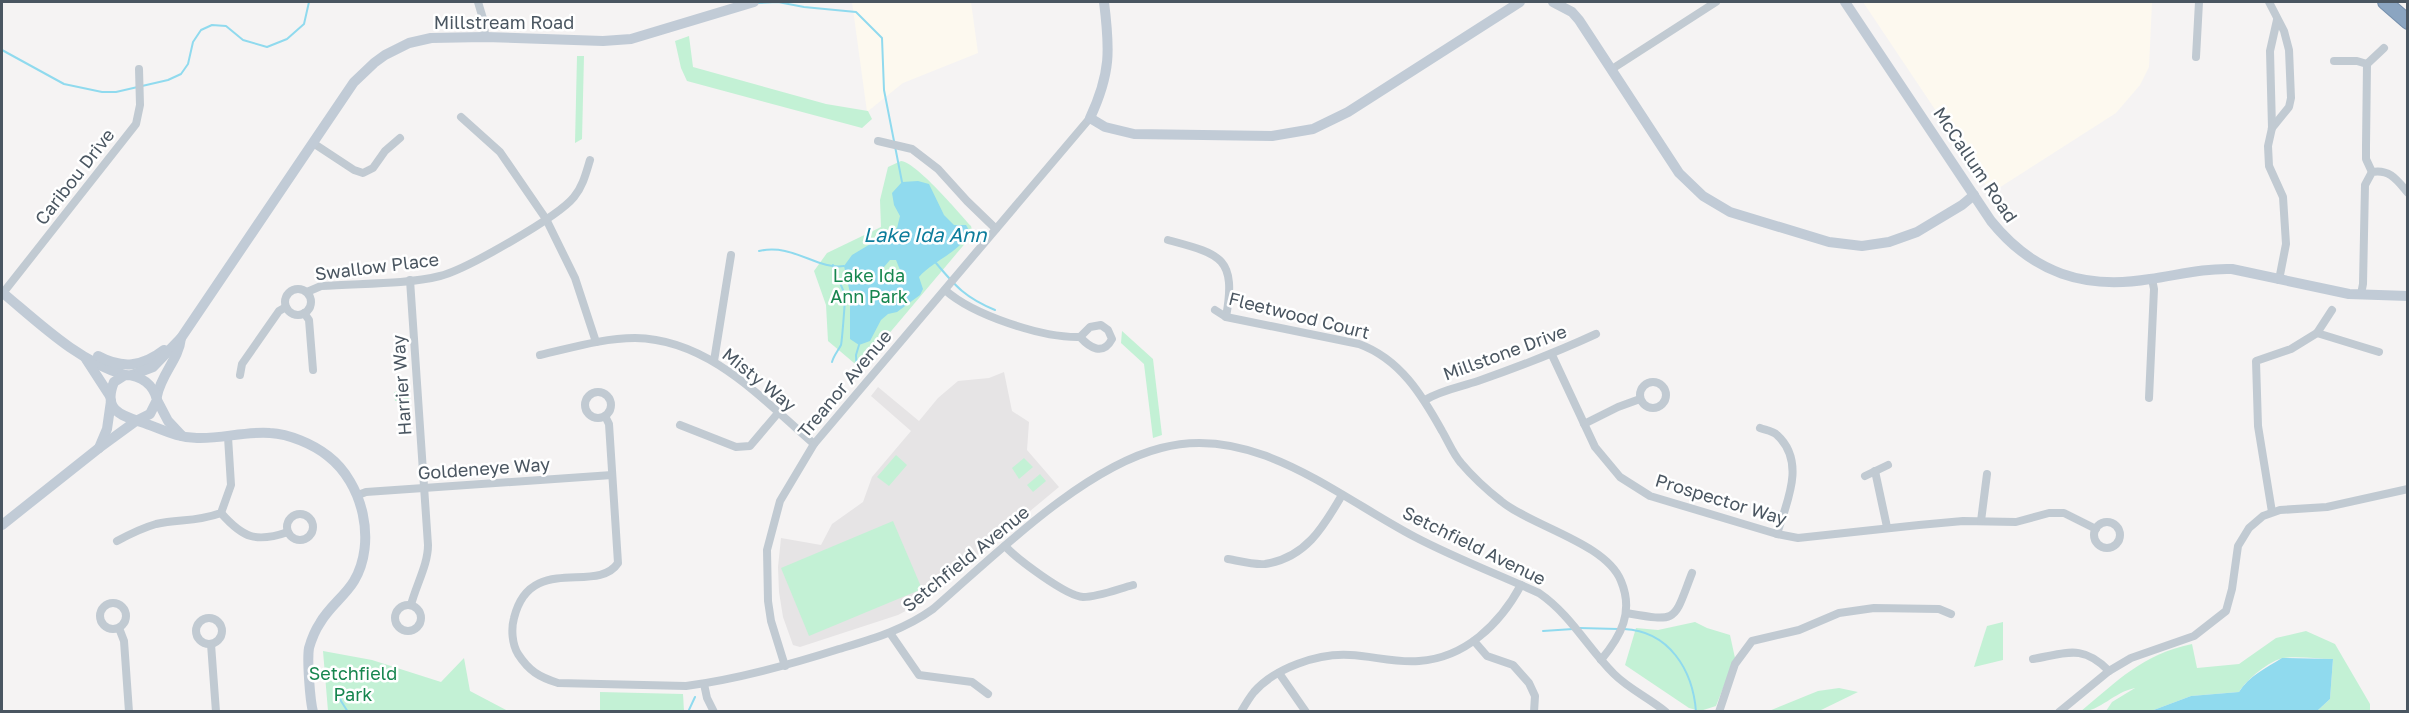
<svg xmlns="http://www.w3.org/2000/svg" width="2409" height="713" viewBox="0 0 2409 713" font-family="'Golos Text',sans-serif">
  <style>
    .commercial { fill: #fdf9ef }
    .education { fill: #e6e4e5 }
    .green { fill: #c3f1d5 }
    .water { fill: #90daee; fill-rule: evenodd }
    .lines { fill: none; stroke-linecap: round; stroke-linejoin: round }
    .stream { stroke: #90daee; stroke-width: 2 }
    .highway-casing { stroke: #7690ad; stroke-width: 16 }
    .street { stroke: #c1cad2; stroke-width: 8 }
    .secondary { stroke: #c1cbd6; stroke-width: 10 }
    .highway { stroke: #8ba5c1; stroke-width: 14 }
    .labels { text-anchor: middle; stroke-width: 5; stroke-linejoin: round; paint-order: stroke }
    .street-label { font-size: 18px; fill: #4a5661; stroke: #fff }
    .park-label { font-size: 18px; fill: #17864f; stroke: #fff }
    .water-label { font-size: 20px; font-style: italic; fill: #0c7c9b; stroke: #fff }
  </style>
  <rect width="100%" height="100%" fill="#f5f3f3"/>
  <!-- commercial -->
  <g class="commercial">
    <polygon points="852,2 971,2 978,53 903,83 867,112"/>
    <polygon points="1863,2 2152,2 2149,67 2140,85 2116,113 1991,193"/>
  </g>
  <!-- education -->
  <polygon class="education" points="1004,372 1012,411 1029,422 1027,450 1059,487 917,605 898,615 800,647 793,645 783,617 779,592 778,567 781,538 821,545 832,524 863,502 872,477 911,431 871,396 878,387 919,421 938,398 958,381 989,378"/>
  <!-- green -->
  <g class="green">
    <polygon points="689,36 693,67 826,104 868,111 872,119 862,128 687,81 681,68 675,41"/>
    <polygon points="577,56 584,56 582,139 575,143"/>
    <path d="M901,161C916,162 959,213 971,226L973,234L860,368L828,341L826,305L814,271L827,253L881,227L880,200L888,167Z"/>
    <polygon points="1122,331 1153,359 1162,435 1153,438 1144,364 1121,343"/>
    <polygon points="410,390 410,398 406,400 395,401 394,392"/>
    <polygon points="896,455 907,465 889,486 877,477"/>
    <polygon points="1024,458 1033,467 1019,479 1012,468"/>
    <polygon points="1040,474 1046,481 1033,492 1027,485"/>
    <polygon points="893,521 922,589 809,636 781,568"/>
    <polygon points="1695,622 1707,628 1730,635 1735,658 1716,706 1700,711 1689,708 1625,665 1636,628 1658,630"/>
    <polygon points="2003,622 2003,660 1974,667 1987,626"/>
    <path d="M2306,631L2335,644L2370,704V711H2317L2330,699L2333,659C2317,659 2299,656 2284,658C2270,660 2246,680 2239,692L2191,696L2151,711H2106L2112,702L2135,688C2114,692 2101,711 2080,712C2119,680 2141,655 2192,644L2197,668L2239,664L2276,638Z"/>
    <polygon points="323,651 372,660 441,682 464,658 470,691 508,711 328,711"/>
    <polygon points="1839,688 1858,692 1819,711 1769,711 1818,691"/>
    <polygon points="600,692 683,694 684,711 600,711"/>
  </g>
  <!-- water -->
  <g class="water">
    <path d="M918,181L929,184L944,215L954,225H966L970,232C959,253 934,260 919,277L923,289L920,295L897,312L888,314L881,320L870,341L859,345L850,339V293L844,266L852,255L897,228L900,216L894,205L892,193L902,182ZM890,260H896L900,270L899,275L894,278L884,273L883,268Z"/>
    <path d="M2282,658L2333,659L2330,699L2317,711H2151L2191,696L2239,692C2249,676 2266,668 2282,658Z"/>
  </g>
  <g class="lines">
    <!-- stream -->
    <g class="stream">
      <polyline points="757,3 778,2 804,7 856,12 882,38 884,90 902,182"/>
      <polyline points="2,50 64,84 102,92 116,92 168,80 181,74 188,64 193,42 201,30 212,25 226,26 243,40 267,47 287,39 304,24 309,2"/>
      <path d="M759,251C793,243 817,270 844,266"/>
      <path d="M936,263C956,287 966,298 995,310"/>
      <path d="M832,362C834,355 838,351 841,345C842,341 845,302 845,297C843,285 835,277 833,265"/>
      <polyline points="857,376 856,355 859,345"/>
      <polyline points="1579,628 1618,629"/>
      <path d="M1624,629C1669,631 1693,670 1696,712"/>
      <polyline points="1543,631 1573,629"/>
      <polyline points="336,686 341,701 348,712"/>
      <polyline points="688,712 695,697"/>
    </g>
    <!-- highway casing -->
    <g class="highway-casing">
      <polyline id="highway" points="2385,2 2408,22"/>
    </g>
    <!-- street -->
    <g class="street">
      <polyline points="478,2 484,22 485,37"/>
      <polyline points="2269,2 2284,31 2289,50 2291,98 2289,107 2272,128"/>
      <polyline points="2277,20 2270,51 2272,128 2268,146 2269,166 2283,197 2286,244 2279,280"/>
      <polyline points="2196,57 2199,2"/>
      <polyline points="2334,61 2357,61 2367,64"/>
      <polyline points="1612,69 1716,2"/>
      <polyline points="461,117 500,152 546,219 575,278 596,342"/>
      <polyline points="878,141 912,149 938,169 967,201 996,229"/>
      <polyline points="313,143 354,170 363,173 373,168 385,151 400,138"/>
      <polyline points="2372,172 2366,159 2366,146 2367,64 2384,48"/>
      <path d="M1168,240C1220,254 1237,257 1226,317"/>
      <path d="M410,280L428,545C428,565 416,585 411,605"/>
      <circle cx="298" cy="302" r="13"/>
      <path d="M945,290C973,315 1042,338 1080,337L1090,327L1101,325L1108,330L1112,339C1103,356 1090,348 1080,337"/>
      <polyline points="2,292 3,293 136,124 140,105 139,69"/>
      <path d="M307,292L321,286C359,283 404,285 440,276C465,270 558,217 574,197C583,186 586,173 590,160"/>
      <path d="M2361,294L2363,284L2365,185L2372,172C2390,169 2397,180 2408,193"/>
      <path d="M1215,310L1226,317L1359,344C1400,359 1422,395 1442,431C1448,441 1453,454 1461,463C1472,476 1487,490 1501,501C1531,526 1606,543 1621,581C1634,612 1621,636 1601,660"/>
      <polyline points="304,313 309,320 313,370"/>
      <polyline points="2317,333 2379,352"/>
      <path d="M540,355C571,348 603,338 635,338C709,339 762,399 814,444"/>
      <polyline points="1552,355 1595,447 1620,477 1650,496 1777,534 1798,538 1919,525 1963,521 2016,522 2049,513 2064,513 2096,529"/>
      <polyline points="714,361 731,255"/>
      <polyline points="240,375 242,364 279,311 286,307"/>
      <circle cx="1653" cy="395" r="13"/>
      <circle cx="598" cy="405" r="13"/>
      <polyline points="2149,398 2154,289 2152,279"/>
      <path d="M1425,400C1441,390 1460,387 1478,381C1518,367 1557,352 1596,334"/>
      <path d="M605,416L609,424L618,563C597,595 530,552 514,618C511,629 512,644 518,654C529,671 539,677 558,683L686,686C738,679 789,665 839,649C872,639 904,630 933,609C994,556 1082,468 1161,448C1254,423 1337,496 1415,537C1455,558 1497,574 1539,593C1571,615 1587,647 1614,674C1629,689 1649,698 1666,712"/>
      <polyline points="1584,424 1618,407 1640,399"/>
      <polyline points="680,425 736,447 750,446 778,413"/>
      <path d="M1760,428C1765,430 1773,431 1777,435C1807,462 1786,504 1777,534"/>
      <polyline points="1875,471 1887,527"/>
      <polyline points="1865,476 1888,465"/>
      <polyline points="358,495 366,492 612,475"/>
      <polyline points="2272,512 2258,426 2256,361 2291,349 2317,333 2332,310"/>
      <path d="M221,513C243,538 256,543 288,532"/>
      <circle cx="300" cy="527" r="13"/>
      <polyline points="1981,521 1987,474"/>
      <circle cx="2107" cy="535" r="13"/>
      <path d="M117,541C130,534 142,528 156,524C180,519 196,522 221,513L231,485L228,437"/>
      <path d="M1005,546C1017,559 1066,596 1083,597C1099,597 1118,589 1133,585"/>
      <path d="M1228,559C1239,561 1254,565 1265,564C1305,558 1323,528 1342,495"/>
      <circle cx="113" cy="616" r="13"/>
      <circle cx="408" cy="618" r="13"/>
      <path d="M1626,613C1679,622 1673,622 1692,573"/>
      <circle cx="209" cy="631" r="13"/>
      <polyline points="119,628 124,641 129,712"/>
      <polyline points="890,633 919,675 972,682 988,694"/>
      <polyline points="1474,641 1487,656 1513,665 1529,683 1535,696 1534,712"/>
      <polyline points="211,644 216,712"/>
      <path d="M2033,659C2067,653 2083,644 2109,671"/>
      <polyline points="785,666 771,621 768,601 767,550 780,501 814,444 1090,118"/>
      <polyline points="1279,673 1306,712"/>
      <polyline points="704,684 707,698 714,712"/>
      <path d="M1241,712C1245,705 1249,698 1254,692C1275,668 1318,653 1350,655C1373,656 1395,663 1419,661C1465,658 1500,624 1521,585"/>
      <polyline points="1719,712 1735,664 1752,641 1799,630 1839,613 1874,608 1939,609 1951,614"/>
      <polyline points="2059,712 2109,671 2131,658 2194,636 2226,611 2232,589 2238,546 2249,528 2263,516 2280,510 2327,507 2408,489"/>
    </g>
    <!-- secondary -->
    <g class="secondary">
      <path d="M1104,2C1110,50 1111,73 1090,118L1105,127L1134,134L1272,136L1313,129L1348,112L1520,2"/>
      <polyline points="1553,2 1572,12 1579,20 1679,173 1703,196 1730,212 1829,242 1862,246 1889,242 1917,232 1962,205 1974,195"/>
      <path d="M1845,2L1991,221C2033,273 2084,290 2150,279C2178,275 2204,268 2232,269L2349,294L2408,296"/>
      <path d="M3,293C39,323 79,362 125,375"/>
      <path d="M98,356C122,369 142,367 164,350"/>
      <polyline points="86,359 110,396"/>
      <polyline points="132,375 153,367 181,338 354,82 374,63 385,55 409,43 431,38 485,37 603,41 631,39 754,2"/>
      <path d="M157,396C161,374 179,359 181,338"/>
      <polyline points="157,400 168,421 182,436"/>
      <polyline points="99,448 107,429 111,401"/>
      <path d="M2,525L99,448L136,421L150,414L157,400C154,385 141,375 125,375L114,382C103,409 119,415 141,422C160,428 176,438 197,438C221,439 246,431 270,433C289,434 313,444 328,456C363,483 377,542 354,581C345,596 329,607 320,623C316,629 311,641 309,648C307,660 310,700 313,712"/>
    </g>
    <!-- highway -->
    <use href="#highway" class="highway"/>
  </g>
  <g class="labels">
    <!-- street labels -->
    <g class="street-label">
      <text x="504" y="29">Millstream Road</text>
      <text transform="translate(1975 165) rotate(56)" y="6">McCallum Road</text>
      <text transform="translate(75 177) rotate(-52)" y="6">Caribou Drive</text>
      <text transform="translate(377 267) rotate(-7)" y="6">Swallow Place</text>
      <text transform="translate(1299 316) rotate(14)" y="6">Fleetwood Court</text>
      <text transform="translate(1505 353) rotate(-20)" y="6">Millstone Drive</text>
      <text transform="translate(759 380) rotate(39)" y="6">Misty Way</text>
      <text transform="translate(845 384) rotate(-50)" y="6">Treanor Avenue</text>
      <text transform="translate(402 385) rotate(-94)" y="6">Harrier Way</text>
      <text transform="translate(484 469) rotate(-4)" y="6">Goldeneye Way</text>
      <text transform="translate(1721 500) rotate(17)" y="6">Prospector Way</text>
      <text transform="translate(1474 546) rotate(26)" y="6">Setchfield Avenue</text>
      <text transform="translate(966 559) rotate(-39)" y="6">Setchfield Avenue</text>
    </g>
    <!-- park labels -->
    <g class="park-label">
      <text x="869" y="282">Lake Ida<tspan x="869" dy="21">Ann Park</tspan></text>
      <text x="353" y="680">Setchfield<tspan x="353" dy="21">Park</tspan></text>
    </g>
    <!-- water labels -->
    <g class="water-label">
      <text x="925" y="242">Lake Ida Ann</text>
    </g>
  </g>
  <!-- border -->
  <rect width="2409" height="713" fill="none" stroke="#4a5661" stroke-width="6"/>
</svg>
